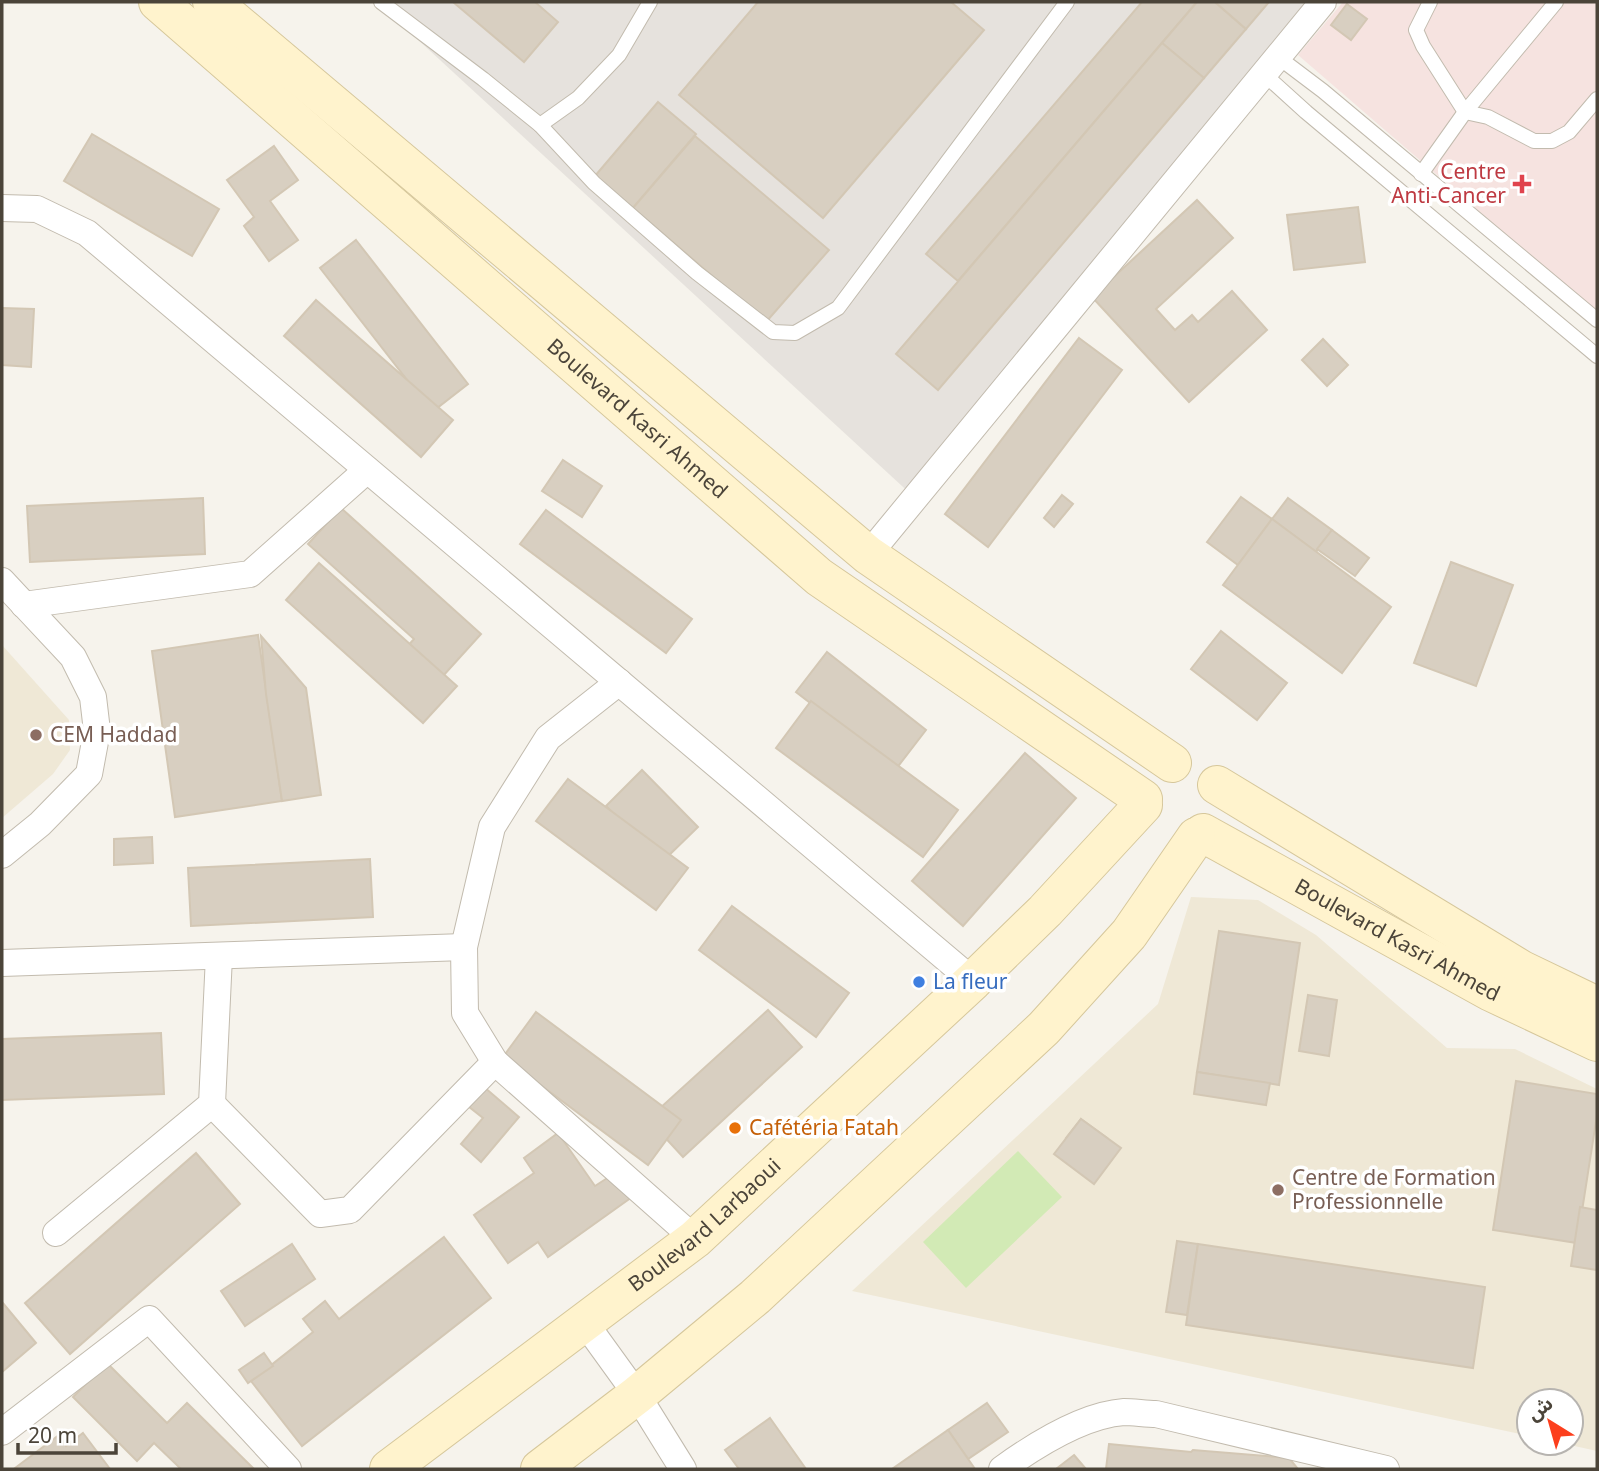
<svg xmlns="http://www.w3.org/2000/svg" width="1599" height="1471" viewBox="0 0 1599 1471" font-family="'Noto Sans','Noto Sans Arabic',sans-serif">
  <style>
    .industrial { fill: #e6e2dd }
    .education { fill: #efe8d6 }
    .medical { fill: #f6e3e0 }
    .green { fill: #d2eab5 }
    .building { fill: #d8cfc1; stroke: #d3c7b4; stroke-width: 2 }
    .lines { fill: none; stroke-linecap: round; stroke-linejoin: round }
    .lane-casing { stroke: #c2bbae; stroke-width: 16 }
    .street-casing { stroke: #c2bbae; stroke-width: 28 }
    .secondary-casing { stroke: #d6c79b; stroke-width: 40 }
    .lane { stroke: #fff; stroke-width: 14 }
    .street { stroke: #fff; stroke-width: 26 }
    .secondary { stroke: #fff3cd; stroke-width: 38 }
    .health-dot { fill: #e0444e; stroke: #fff; stroke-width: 2.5 }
    .education-dot { fill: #8d6e63; stroke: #fff; stroke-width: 2.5 }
    .shop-dot { fill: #3f7fe0; stroke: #fff; stroke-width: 2.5 }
    .food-dot { fill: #e8710a; stroke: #fff; stroke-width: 2.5 }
    .labels { text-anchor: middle; stroke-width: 7; stroke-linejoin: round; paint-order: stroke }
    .health-label { font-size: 21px; fill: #be3a42; stroke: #fff; text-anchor: end }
    .street-label { font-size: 21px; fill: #4b4439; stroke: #fff }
    .education-label { font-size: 21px; fill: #785e54; stroke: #fff; text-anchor: start }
    .shop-label { font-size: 21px; fill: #366cbe; stroke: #fff; text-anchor: start }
    .food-label { font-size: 21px; fill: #c56008; stroke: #fff; text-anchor: start }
  </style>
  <rect width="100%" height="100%" fill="#f6f3ec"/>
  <!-- industrial -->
  <polygon class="industrial" points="377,2 1323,2 915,498"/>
  <!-- education -->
  <g class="education">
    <polygon points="2,645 69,720 70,750 53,774 2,818"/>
    <polygon points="1191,897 1258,900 1316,935 1447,1048 1515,1049 1597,1089 1597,1451 1561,1443 1571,1443 1571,1401 1529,1401 1529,1436 852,1291 1158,1004"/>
  </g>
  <!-- medical -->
  <polygon class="medical" points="1343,2 1597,2 1597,313 1298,55"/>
  <!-- green -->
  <polygon class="green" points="1018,1151 1062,1197 966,1288 923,1242"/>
  <!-- building -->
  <g class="building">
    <polygon points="453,2 535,2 558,22 524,62"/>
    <polygon points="758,2 951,2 984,30 823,218 679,95"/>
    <polygon points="1142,2 1197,2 958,281 926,254"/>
    <polygon points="1197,2 1215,2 1246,29 1204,78 1162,43"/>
    <polygon points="1215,2 1269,2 1246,29"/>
    <polygon points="1347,4 1367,19 1351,40 1331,25"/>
    <polygon points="1162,43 1204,78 938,390 896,354"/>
    <polygon points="658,102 696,134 633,208 595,176"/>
    <polygon points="92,134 219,209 192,256 64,181"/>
    <polygon points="695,136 829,250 766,322 633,208"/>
    <polygon points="274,146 298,180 270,201 298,240 269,261 244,226 254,217 227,180"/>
    <polygon points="1197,200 1233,238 1156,309 1175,330 1192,315 1198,322 1232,291 1267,330 1189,402 1092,297"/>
    <polygon points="1358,207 1365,262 1294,270 1287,215"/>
    <polygon points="356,240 468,384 432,412 320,268"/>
    <polygon points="316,300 453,420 421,457 284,336"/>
    <polygon points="2,308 34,309 31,367 2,365"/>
    <polygon points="1079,338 1122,370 988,547 945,514"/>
    <polygon points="1323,339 1348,365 1327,386 1302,360"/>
    <polygon points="563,460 602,486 582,517 542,491"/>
    <polygon points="1062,495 1073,504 1054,527 1044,518"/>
    <polygon points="1241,497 1272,519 1238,565 1207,542"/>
    <polygon points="203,498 205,554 30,562 27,506"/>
    <polygon points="1288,498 1332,530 1316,552 1272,519"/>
    <polygon points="341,508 481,634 433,687 399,656 414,639 308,544"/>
    <polygon points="546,510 692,619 666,653 520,544"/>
    <polygon points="1272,519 1391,607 1342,673 1223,585"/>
    <polygon points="1332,530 1369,558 1355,576 1317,549"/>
    <polygon points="1451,562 1513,585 1476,686 1414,663"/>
    <polygon points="319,563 457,686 423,723 286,600"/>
    <polygon points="1221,631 1287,683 1257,720 1191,669"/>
    <polygon points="258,635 282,801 175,817 152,651"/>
    <polygon points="261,636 306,688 321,795 282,801 266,694"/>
    <polygon points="827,652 926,730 896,769 796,692"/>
    <polygon points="811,701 958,810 923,857 776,748"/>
    <polygon points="1025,753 1076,798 963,926 912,881"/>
    <polygon points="642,770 698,827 662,862 606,806"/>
    <polygon points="568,779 688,868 656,910 536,821"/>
    <polygon points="152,837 153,863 114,865 114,839"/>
    <polygon points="370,859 373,917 191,926 188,868"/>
    <polygon points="732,906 849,993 816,1037 699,950"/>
    <polygon points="1219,931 1300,943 1279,1085 1197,1072"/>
    <polygon points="1308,995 1337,1000 1329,1056 1299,1051"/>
    <polygon points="768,1010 802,1047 683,1157 648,1119"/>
    <polygon points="536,1012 681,1120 648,1165 503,1057"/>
    <polygon points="161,1033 164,1094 2,1100 2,1039"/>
    <polygon points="1197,1072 1270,1083 1266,1105 1194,1094"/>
    <polygon points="1516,1081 1597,1094 1597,1115 1577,1243 1493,1230"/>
    <polygon points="484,1087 519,1117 481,1162 461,1144 483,1118 468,1106"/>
    <polygon points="1081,1119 1107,1138 1092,1158 1066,1138"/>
    <polygon points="1081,1119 1121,1148 1094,1184 1054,1154"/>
    <polygon points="558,1133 595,1186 615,1173 632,1197 548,1257 538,1242 508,1263 474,1215 534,1173 524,1158"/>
    <polygon points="196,1153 240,1204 70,1354 25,1303"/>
    <polygon points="1580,1207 1597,1210 1597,1270 1571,1266"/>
    <polygon points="444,1237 491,1298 302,1446 251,1381 313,1332 303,1319 325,1301 339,1319"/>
    <polygon points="1177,1241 1198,1244 1187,1315 1166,1312"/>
    <polygon points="292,1244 315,1279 245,1326 221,1291"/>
    <polygon points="1198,1244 1485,1287 1473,1368 1186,1325"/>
    <polygon points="2,1302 36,1343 2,1372"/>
    <polygon points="264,1353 273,1366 248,1383 239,1370"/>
    <polygon points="107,1363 167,1423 187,1403 254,1469 181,1469 154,1443 137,1461 73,1397"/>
    <polygon points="987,1403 1008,1432 968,1459 948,1430"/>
    <polygon points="770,1418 806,1469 739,1469 725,1450"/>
    <polygon points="948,1430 975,1469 892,1469"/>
    <polygon points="83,1433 110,1469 17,1469 15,1468 59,1435 66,1446"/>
    <polygon points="1109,1444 1191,1452 1193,1450 1289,1458 1298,1469 1106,1469"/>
    <polygon points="1074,1455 1086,1469 1056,1469"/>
  </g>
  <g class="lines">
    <!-- lane casing -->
    <g class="lane-casing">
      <g id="lane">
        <polyline points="381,2 483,79 540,125 578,98 619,55 650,2"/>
        <polyline points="1430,2 1416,30 1423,46 1465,112 1488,117 1534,141 1552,141 1569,132 1597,99"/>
        <polyline points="1278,57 1323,91 1597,320"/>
        <polyline points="1264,74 1306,112 1597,356"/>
        <polyline points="540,125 594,183 697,273 773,332 795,333 838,308 1067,2"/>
        <polyline points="1421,174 1465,112 1556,2"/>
      </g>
    </g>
    <!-- street casing -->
    <g class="street-casing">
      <g id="street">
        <polyline points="2,208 37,209 87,233 973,981"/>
        <polyline points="868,555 1323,2"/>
        <polyline points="2,581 73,657 93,697 97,731 89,774 40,824 2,855"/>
        <polyline points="24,605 250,574 367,470"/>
        <polyline points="619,682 548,738 492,827 464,947 465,1013 495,1062 695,1239"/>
        <polyline points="2,963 464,947"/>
        <polyline points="212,1104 320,1214 350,1210 495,1062"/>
        <polyline points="56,1233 212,1104 219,956"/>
        <polyline points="585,1323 637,1395 683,1469"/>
        <polyline points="2,1432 149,1319 288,1469"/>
        <path d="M1002,1469C1034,1446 1082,1415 1124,1412C1134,1412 1146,1414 1156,1414L1386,1469"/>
      </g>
    </g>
    <!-- secondary casing -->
    <g class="secondary-casing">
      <g id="secondary">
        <path id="s1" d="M158,2L819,577L1143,799"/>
        <polyline points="212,2 868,555 1172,763"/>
        <polyline points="1217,785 1522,970 1597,1006"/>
        <path id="s2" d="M1203,833L1491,992L1597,1042"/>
        <path id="s3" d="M389,1469L695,1239L973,981L1045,911L1143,805"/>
        <polyline points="540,1469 637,1395 755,1297 1044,1028 1129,934 1196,837"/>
      </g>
    </g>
    <!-- lane -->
    <use href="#lane" class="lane"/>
    <!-- street -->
    <use href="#street" class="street"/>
    <!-- secondary -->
    <use href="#secondary" class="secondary"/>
  </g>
  <!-- markers -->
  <path class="health-dot" d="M1518.5 173.5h7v7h7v7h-7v7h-7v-7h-7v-7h7z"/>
  <g class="education-dot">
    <circle cx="36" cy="735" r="7"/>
    <circle cx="1278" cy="1190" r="7"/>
  </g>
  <circle class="shop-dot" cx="919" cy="982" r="7"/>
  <circle class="food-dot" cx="735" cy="1128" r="7"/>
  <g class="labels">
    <!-- health labels -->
    <g class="health-label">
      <text x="1506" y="179">Centre<tspan x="1506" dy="24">Anti-Cancer</tspan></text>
    </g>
    <!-- street labels -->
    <g class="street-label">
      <text dy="7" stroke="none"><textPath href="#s1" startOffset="635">Boulevard Kasri Ahmed</textPath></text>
      <text dy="7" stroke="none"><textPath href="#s2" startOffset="222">Boulevard Kasri Ahmed</textPath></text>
      <text dy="7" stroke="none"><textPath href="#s3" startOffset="399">Boulevard Larbaoui</textPath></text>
    </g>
    <!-- education labels -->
    <g class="education-label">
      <text x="50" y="742">CEM Haddad</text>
      <text x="1292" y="1185">Centre de Formation<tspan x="1292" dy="24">Professionnelle</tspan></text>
    </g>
    <!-- shop labels -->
    <g class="shop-label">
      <text x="933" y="989">La fleur</text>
    </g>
    <!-- food labels -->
    <g class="food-label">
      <text x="749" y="1135">Cafétéria Fatah</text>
    </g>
  </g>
  <!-- border -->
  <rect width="1599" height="1471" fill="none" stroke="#4b4439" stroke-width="7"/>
  <!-- north arrow -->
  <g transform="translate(1550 1422) rotate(323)"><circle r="33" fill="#ffffff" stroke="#b7b4b0" stroke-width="2"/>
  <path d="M0-5L12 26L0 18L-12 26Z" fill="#fc3f1d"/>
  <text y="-10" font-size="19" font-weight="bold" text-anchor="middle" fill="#4b4439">ش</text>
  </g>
  <!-- scale -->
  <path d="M18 1443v10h98v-10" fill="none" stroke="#4b4439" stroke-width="3.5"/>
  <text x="28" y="1443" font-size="21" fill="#4b4439" stroke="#ffffff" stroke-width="5" paint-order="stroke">20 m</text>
</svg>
